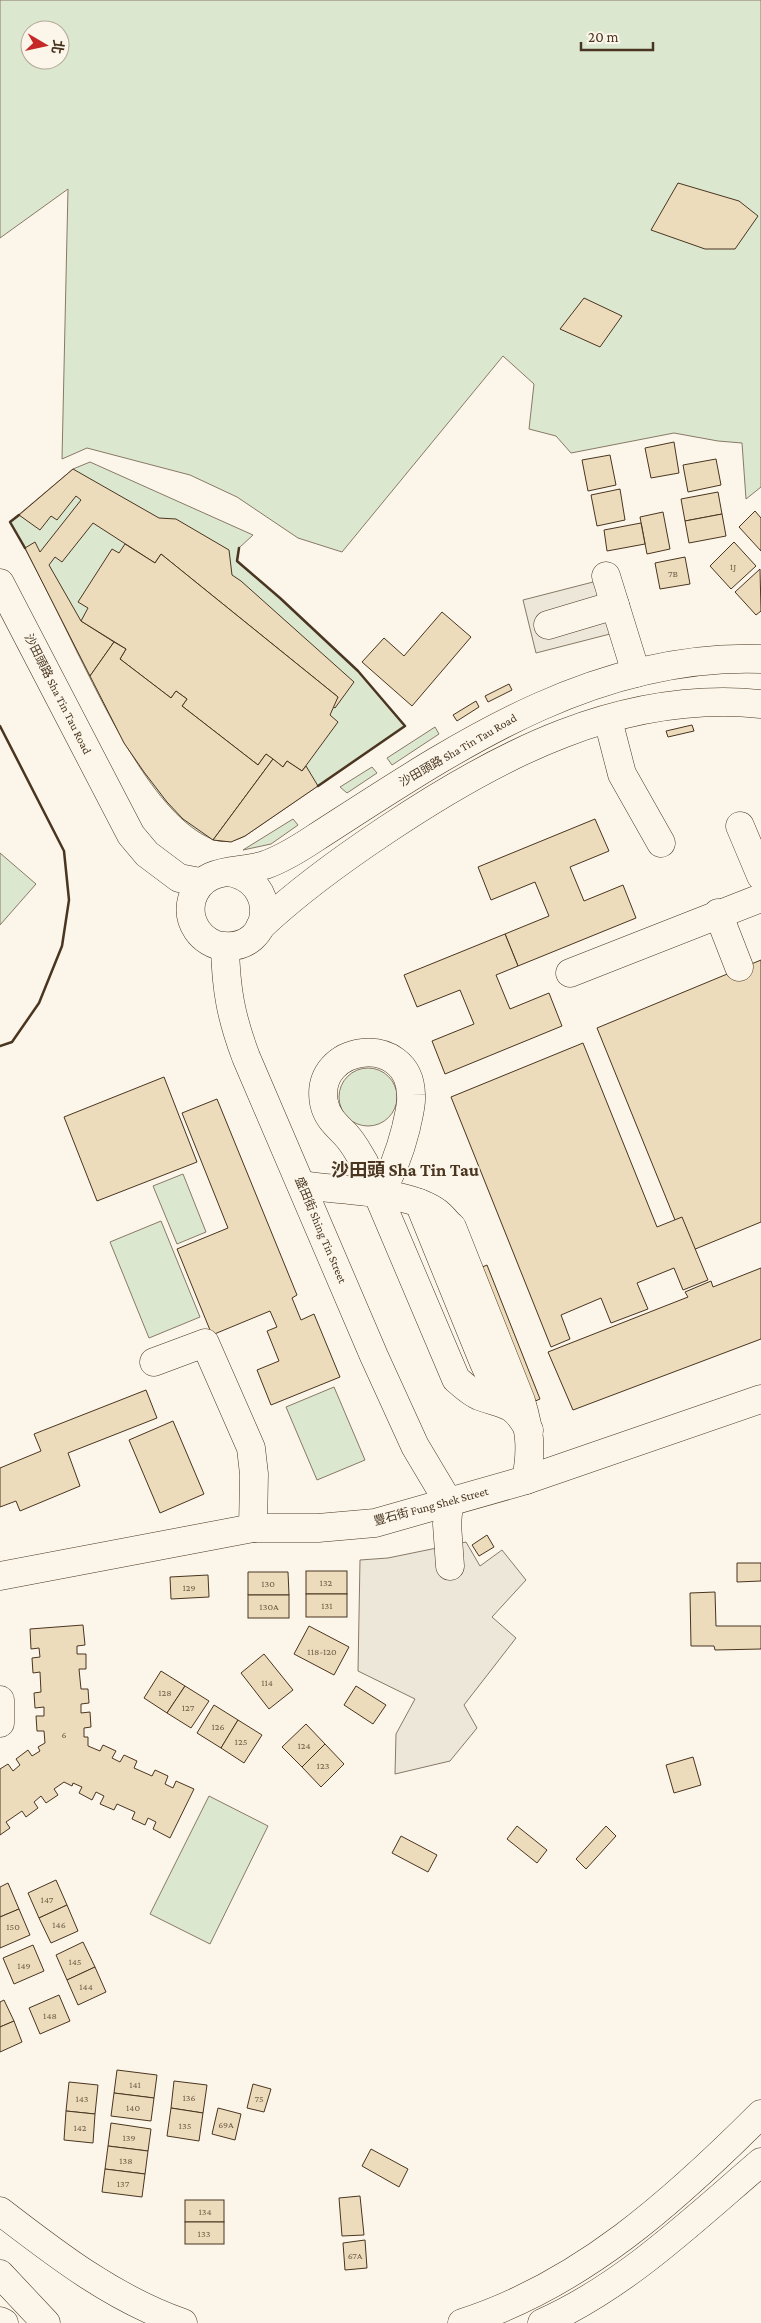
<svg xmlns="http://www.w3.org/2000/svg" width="761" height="2323" viewBox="0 0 761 2323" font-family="'Crimson Pro','Noto Sans TC',serif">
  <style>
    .green { fill: #dce7d0; stroke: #887966; fill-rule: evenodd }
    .parking { fill: #ede7d9; stroke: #887966 }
    .building { fill: #ecdcbc; stroke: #4a3520 }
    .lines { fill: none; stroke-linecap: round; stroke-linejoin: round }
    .minor-casing { stroke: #4a3520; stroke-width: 29 }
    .major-casing { stroke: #4a3520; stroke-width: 29 }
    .highway-casing { stroke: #4a3520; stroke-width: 29 }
    .minor { stroke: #fbf6e9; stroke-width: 28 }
    .major { stroke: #fbf6e9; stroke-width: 28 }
    .highway { stroke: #fbf6e9; stroke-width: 28 }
    .wall { stroke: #4a3520; stroke-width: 2.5 }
    .labels { text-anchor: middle; stroke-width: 4; stroke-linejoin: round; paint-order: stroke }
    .number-label { font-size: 10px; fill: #725f47 }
    .street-label { font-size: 12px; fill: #4a3520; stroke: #fbf6e9 }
    .district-label { font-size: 18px; font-weight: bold; fill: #4a3520; stroke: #fbf6e9 }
  </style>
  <rect width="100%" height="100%" fill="#fbf6e9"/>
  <!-- green -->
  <g class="green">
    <path d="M0,0H761V487L746,499L742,443L718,441L674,433L571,453L556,436L529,429L534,384L503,356L342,552L298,538L237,497L190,475L87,448L62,459L68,189L0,238ZM30,30H60V60H30Z"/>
    <path d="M90,462L253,535L239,548L237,562L280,598L358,671L405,726L245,836C235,841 224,844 212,839C155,816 105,707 78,654C56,609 35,565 10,522L73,469Z"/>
    <polygon points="435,727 439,734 392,765 387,758"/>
    <polygon points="372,767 377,773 347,793 340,787"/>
    <polygon points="293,819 298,825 271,844 243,850"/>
    <polygon points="0,853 36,884 0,925"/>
    <circle cx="368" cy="1097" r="29"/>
    <polygon points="183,1174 206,1232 177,1244 153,1186"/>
    <polygon points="161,1221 200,1317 149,1338 110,1242"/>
    <polygon points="334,1387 365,1460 317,1480 286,1407"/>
    <polygon points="209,1796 268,1826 210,1944 150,1914"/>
  </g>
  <!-- parking -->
  <g class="parking">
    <polygon points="597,581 610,634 536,653 523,600"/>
    <polygon points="466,1542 480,1566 502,1550 526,1580 492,1617 516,1638 464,1705 477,1728 450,1761 395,1774 396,1734 415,1699 358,1671 360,1560 388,1558"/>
  </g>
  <!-- building -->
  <g class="building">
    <polygon points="678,183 739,201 758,216 735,249 705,249 651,230"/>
    <polygon points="584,298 622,316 600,347 560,329"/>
    <polygon points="674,442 679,473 651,478 645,448"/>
    <polygon points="610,455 616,485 588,491 582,460"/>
    <polygon points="716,459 721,485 688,492 683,465"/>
    <polygon points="73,469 159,518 176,519 229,550 232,575 241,581 354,682 335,708 332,706 338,697 161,554 155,563 93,523 62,562 55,557 49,565 81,621 114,642 90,676 25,548 35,542 40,552 81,500 76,496 57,520 51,516 40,530 19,515"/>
    <polygon points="620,489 625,520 597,526 591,495"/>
    <polygon points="718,492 722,514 685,521 681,499"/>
    <polygon points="755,511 761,518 761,551 739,527"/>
    <polygon points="663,512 670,549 647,554 640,517"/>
    <polygon points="722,514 726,536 689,543 685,521"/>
    <polygon points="641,523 645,544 607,551 604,530"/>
    <polygon points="734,542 756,566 731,589 710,566"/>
    <polygon points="125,544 155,563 161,554 338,697 330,715 338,722 302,771 287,761 283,767 266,754 258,765 182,706 187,699 176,691 171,698 120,659 126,649 81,621 88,608 78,602 112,549 119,553"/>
    <polygon points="685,557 690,584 660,589 655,563"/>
    <polygon points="760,569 761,611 756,615 735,592"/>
    <polygon points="442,612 471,637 412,706 362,662 384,638 404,656"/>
    <polygon points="114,642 126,649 120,659 171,698 176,691 187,699 182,706 258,765 266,754 273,759 213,840 183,819 167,802 144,772 124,743 90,676"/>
    <polygon points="509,684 512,690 488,702 485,696"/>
    <polygon points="476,701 479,707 457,721 453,715"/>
    <polygon points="692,725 694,731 668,737 666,731"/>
    <polygon points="273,759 283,767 287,761 302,771 306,766 318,786 245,836 231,842 213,840"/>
    <polygon points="595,819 609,851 570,867 584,901 623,885 636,918 518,966 505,934 549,916 535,882 491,900 478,867"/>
    <polygon points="505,934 518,966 496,975 510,1009 549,993 562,1026 445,1074 432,1041 474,1024 460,990 417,1007 404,975"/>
    <polygon points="761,960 761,1222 688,1252 597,1028"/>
    <polygon points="583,1043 657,1227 682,1217 708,1280 683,1290 674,1268 637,1283 648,1309 611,1323 601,1298 561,1315 570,1339 551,1347 451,1097"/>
    <polygon points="164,1077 197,1162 97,1201 64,1117"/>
    <polygon points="217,1099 297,1295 292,1298 301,1320 314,1314 340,1377 271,1405 257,1370 279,1361 267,1331 277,1327 270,1311 212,1335 177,1249 228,1228 182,1113"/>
    <polygon points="487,1265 540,1399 533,1402 480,1268"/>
    <polygon points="761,1268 761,1339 573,1410 548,1352 688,1297 685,1292 711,1281 713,1287"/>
    <polygon points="146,1390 157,1418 68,1453 80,1486 20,1511 16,1501 0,1507 0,1468 41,1451 34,1434"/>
    <polygon points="173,1421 204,1494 160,1513 129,1440"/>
    <polygon points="487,1535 494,1547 479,1556 472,1545"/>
    <polygon points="737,1563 761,1563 761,1581 737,1582"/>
    <rect x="306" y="1571" width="41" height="23"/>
    <polygon points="248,1572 288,1572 289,1595 248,1595"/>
    <polygon points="208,1575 209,1597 171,1599 170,1577"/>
    <polygon points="715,1592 716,1626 761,1626 761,1649 715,1650 714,1646 691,1646 690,1593"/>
    <rect x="306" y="1594" width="41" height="23"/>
    <rect x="248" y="1595" width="41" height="23"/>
    <polygon points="83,1625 85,1645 77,1646 77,1654 86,1654 86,1669 79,1669 81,1689 88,1689 89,1703 81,1704 81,1713 90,1712 91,1727 84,1728 84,1737 88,1737 88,1746 100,1751 103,1745 116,1751 112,1758 120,1762 124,1755 137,1761 134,1768 152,1776 155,1770 168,1776 165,1784 173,1788 176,1781 194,1789 170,1838 153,1829 156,1822 148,1818 145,1825 132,1819 135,1812 117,1804 114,1810 100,1804 104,1796 96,1792 92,1800 79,1793 82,1787 73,1783 72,1786 64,1782 54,1789 58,1795 46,1803 41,1796 34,1802 38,1808 26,1817 22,1811 6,1822 10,1828 0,1835 0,1769 8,1764 13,1771 20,1765 16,1759 28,1750 32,1756 40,1751 38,1747 45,1743 44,1731 37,1731 36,1716 44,1716 44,1707 35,1708 34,1693 41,1692 40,1672 33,1673 32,1658 40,1657 39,1648 31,1649 30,1629"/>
    <polygon points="309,1626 349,1647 334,1675 294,1654"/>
    <polygon points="264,1654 293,1690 269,1709 241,1673"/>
    <polygon points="161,1671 185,1686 167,1713 144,1698"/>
    <polygon points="185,1686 209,1701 191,1728 167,1713"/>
    <polygon points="356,1686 386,1705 373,1724 344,1705"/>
    <polygon points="214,1705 238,1720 221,1748 197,1733"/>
    <polygon points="238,1720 262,1735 244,1763 221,1748"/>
    <polygon points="306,1724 325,1744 302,1767 282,1747"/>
    <polygon points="325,1744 344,1764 321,1787 302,1767"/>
    <polygon points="693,1757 701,1785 674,1793 666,1765"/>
    <polygon points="517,1826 547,1850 537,1863 507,1839"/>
    <polygon points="606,1826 616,1836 586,1869 576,1859"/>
    <polygon points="401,1836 437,1855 428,1872 392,1853"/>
    <polygon points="56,1880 67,1905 39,1918 28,1893"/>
    <polygon points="8,1883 19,1909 0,1917 0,1887"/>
    <polygon points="67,1905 78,1931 51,1943 39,1918"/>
    <polygon points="19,1909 30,1935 0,1948 0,1917"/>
    <polygon points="83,1942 95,1967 67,1980 56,1955"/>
    <polygon points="33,1945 44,1971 14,1984 3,1958"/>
    <polygon points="95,1967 106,1992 78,2005 67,1980"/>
    <polygon points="59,1995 70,2021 40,2034 29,2008"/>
    <polygon points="4,2000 14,2021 0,2027 0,2002"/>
    <polygon points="14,2021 22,2042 0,2052 0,2027"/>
    <polygon points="117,2070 157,2075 154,2098 114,2093"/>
    <polygon points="174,2081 207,2085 203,2113 171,2108"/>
    <polygon points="69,2082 98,2085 95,2114 66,2111"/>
    <polygon points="253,2084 271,2089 264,2112 247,2108"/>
    <polygon points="114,2093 154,2098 151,2121 111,2116"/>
    <polygon points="171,2108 203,2113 199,2141 167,2136"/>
    <polygon points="218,2108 241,2114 235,2140 212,2134"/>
    <polygon points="66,2111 95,2114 93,2143 64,2140"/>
    <polygon points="111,2123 151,2129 148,2151 108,2146"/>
    <polygon points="108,2146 148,2151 145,2174 105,2169"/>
    <polygon points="371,2149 408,2169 399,2187 362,2166"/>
    <polygon points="105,2169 145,2174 142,2197 102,2192"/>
    <polygon points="360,2196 364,2235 342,2236 339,2198"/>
    <rect x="185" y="2200" width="39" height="22"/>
    <rect x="185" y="2222" width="39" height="22"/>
    <polygon points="365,2240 367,2268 345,2270 343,2243"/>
  </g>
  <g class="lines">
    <!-- minor casing -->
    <g class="minor-casing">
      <g id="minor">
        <polyline points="606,576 636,673"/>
        <polyline points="0,583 131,835 147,854 179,878 200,882"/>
        <polyline points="548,625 615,605"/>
        <polyline points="608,720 622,774 661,843"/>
        <polyline points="740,826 761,876"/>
        <path d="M228,872C280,880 273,950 224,946C214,946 203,939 197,930C191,921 189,910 192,899C203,865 237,874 265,865C282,859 300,848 315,838C452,750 590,653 761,659"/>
        <polyline points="718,913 739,967"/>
        <path d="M260,927C299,890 341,860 386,830C498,755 621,690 761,704"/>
        <path d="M225,947C226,990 231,1017 246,1057L374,1356L415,1446L449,1503"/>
        <polyline points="570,973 761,898"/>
        <path d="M302,1185C340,1191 408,1190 438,1213C443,1217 447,1223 452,1227L521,1401C530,1431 532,1449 526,1480"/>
        <path d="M379,1195C392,1174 400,1152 406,1128C408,1117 412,1106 411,1095C410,1032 313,1043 324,1103C327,1117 335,1124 345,1134C353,1142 358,1152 364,1162L456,1379C463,1385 470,1392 479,1396C506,1406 513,1401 529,1430"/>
        <polyline points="419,1203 484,1363 502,1402"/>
        <polyline points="154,1362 205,1343 251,1448 254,1474 253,1528"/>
        <polyline points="449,1503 447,1524 450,1566"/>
        <polyline points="0,1576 253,1528 318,1528 375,1523 526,1480 761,1399"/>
        <polyline points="0,1700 0,1723"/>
      </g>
    </g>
    <!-- major casing -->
    <g class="major-casing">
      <g id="major">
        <path d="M0,2211C57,2255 114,2299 183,2323"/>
        <polyline points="0,2321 4,2323"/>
        <path d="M462,2323C581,2285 674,2201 761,2114"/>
        <path d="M542,2323C625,2286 692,2221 761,2162"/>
      </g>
    </g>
    <!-- highway casing -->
    <g class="highway-casing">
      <polyline id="highway" points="0,2274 46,2323"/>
    </g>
    <!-- minor -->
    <use href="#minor" class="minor"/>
    <!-- major -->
    <use href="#major" class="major"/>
    <!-- highway -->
    <use href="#highway" class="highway"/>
    <!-- wall -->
    <g class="wall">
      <polyline points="19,515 10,522 25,548"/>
      <polyline points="239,548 237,561 280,598 358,671 405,726 318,786"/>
      <polyline points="0,726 64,851 69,900 62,946 39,1003 12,1042 0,1046"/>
    </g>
  </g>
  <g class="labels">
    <!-- number labels -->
    <g class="number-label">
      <text x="733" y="570">1J</text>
      <text x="673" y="577">7B</text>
      <text x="326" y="1586">132</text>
      <text x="268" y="1587">130</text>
      <text x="189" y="1591">129</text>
      <text x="327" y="1609">131</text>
      <text x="269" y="1610">130A</text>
      <text x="322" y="1655">118-120</text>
      <text x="267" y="1686">114</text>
      <text x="165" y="1696">128</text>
      <text x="188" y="1711">127</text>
      <text x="218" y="1730">126</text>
      <text x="64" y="1738">6</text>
      <text x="241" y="1745">125</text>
      <text x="304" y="1749">124</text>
      <text x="323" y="1769">123</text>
      <text x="47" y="1903">147</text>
      <text x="59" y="1928">146</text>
      <text x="13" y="1930">150</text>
      <text x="75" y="1965">145</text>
      <text x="24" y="1969">149</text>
      <text x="86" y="1990">144</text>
      <text x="50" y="2019">148</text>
      <text x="135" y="2088">141</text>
      <text x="189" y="2101">136</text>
      <text x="82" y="2102">143</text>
      <text x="259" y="2102">75</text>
      <text x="133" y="2111">140</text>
      <text x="226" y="2128">69A</text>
      <text x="185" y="2129">135</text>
      <text x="80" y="2131">142</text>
      <text x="129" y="2141">139</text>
      <text x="126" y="2164">138</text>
      <text x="123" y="2187">137</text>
      <text x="205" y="2215">134</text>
      <text x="204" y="2237">133</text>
      <text x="355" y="2259">67A</text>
    </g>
    <!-- street labels -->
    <g class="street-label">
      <text transform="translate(58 694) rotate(63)" y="4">沙田頭路 Sha Tin Tau Road</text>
      <text transform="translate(458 750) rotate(-30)" y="4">沙田頭路 Sha Tin Tau Road</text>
      <text transform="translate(321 1230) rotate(67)" y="4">盛田街 Shing Tin Street</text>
      <text transform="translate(431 1506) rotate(-15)" y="4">豐石街 Fung Shek Street</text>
    </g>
    <!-- district labels -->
    <g class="district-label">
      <text x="405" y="1176">沙田頭 Sha Tin Tau</text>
    </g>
  </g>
  <!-- north arrow -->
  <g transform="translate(45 45) rotate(99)"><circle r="24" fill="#fbf6e9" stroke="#b4a999"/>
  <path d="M0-4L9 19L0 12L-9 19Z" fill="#c62828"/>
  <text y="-8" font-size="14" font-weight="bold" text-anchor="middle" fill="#4a3520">北</text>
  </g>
  <!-- scale -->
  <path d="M581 42v8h72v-8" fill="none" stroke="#4a3520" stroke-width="2.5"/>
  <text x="588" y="42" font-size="15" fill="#4a3520" stroke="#fbf6e9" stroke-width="4" paint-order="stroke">20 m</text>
</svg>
